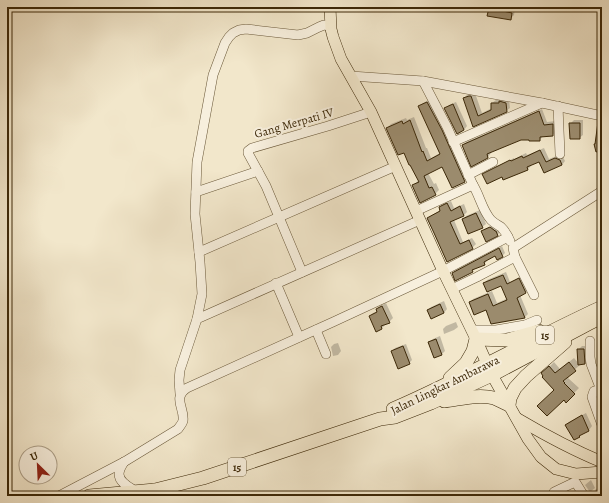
<svg xmlns="http://www.w3.org/2000/svg" width="609" height="503" viewBox="0 0 609 503" font-family="Alegreya,serif">
  <style>
    .shadow { fill: #0003 }
    .building { fill: #9b8b6d; stroke: #3c2808 }
    .lines { fill: none; stroke-linecap: round; stroke-linejoin: round }
    .minor-casing { stroke: #6a5839; stroke-width: 10 }
    .major-casing { stroke: #3c2808; stroke-width: 12 }
    .highway-casing { stroke: #3c2808; stroke-width: 14 }
    .minor { stroke: #f7efdd; stroke-width: 9 }
    .major { stroke: #f2e7cb; stroke-width: 11 }
    .highway { stroke: #f2e7cb; stroke-width: 13 }
    .labels { text-anchor: middle; stroke-width: 4; stroke-linejoin: round; paint-order: stroke }
    .shield { fill: #f7efdd; stroke: #746448; stroke-width: 1 }
    .shield-label { font-size: 11px; font-weight: bold; fill: #3c2808 }
    .street-label { font-size: 12px; fill: #3c2808; stroke: #f7efdd }
  </style>
  <rect width="100%" height="100%" fill="#f2e7cb"/>
  <filter id="stains"><feTurbulence type="fractalNoise" baseFrequency=".005" numOctaves="4"/><feColorMatrix values="0 0 0 0 .2 0 0 0 0 .09 0 0 0 0 .02 0 0 0 .5 -.17"/></filter>
  <radialGradient id="worn" r=".72"><stop offset=".6" stop-color="#630" stop-opacity="0"/><stop offset="1" stop-color="#630" stop-opacity=".3"/></radialGradient>
  <!-- shadow -->
  <g class="shadow">
    <polygon points="283,7 313,7 311,9"/>
    <polygon points="492,7 501,7 515,9 514,15 510,19 490,9"/>
    <polygon points="473,93 475,93 482,113 492,108 492,103 496,100 502,100 504,98 509,99 510,108 506,111 473,125 464,98 467,95"/>
    <polygon points="431,99 468,177 465,181 443,165 428,173 434,184 436,183 439,190 435,194 413,185 419,180 405,151 387,128 391,124 406,118 407,120 414,117 426,148 427,148 431,158 440,153 419,106 423,103"/>
    <polygon points="456,102 467,126 464,130 457,133 445,109 449,105"/>
    <polygon points="542,109 547,122 556,121 556,131 553,135 543,136 540,140 520,139 490,151 491,153 488,157 472,165 463,145 466,142"/>
    <polygon points="574,120 583,120 583,135 579,138 570,124"/>
    <polygon points="544,148 549,159 559,155 563,157 565,161 562,165 545,172 540,160 531,164 531,166 528,169 504,179 503,176 484,174 487,171 514,158 514,159 526,153 527,155"/>
    <polygon points="451,201 454,208 464,204 467,212 464,215 454,220 463,242 472,238 476,244 472,248 447,261 428,218 432,215 441,210 440,207 443,204"/>
    <polygon points="480,210 486,224 482,227 463,219 466,216"/>
    <polygon points="494,225 500,232 497,235 483,231 485,229"/>
    <polygon points="502,246 505,253 502,256 496,255 487,259 487,261 484,264 475,268 472,272 453,273 456,270"/>
    <polygon points="506,272 510,282 522,276 529,289 526,292 520,295 528,314 525,317 492,323 486,309 470,302 473,299 492,291 497,303 508,298 501,284 484,284 487,280"/>
    <polygon points="444,301 447,309 444,313 431,318 428,310 431,307"/>
    <polygon points="386,303 393,318 389,322 385,324 385,325 382,328 376,331 370,316 373,313 378,311 377,309 380,306"/>
    <polygon points="456,322 458,327 454,330 444,334 443,329 446,326"/>
    <polygon points="601,328 602,328 602,348 597,332"/>
    <polygon points="440,336 445,351 442,354 435,357 429,342 433,339"/>
    <polygon points="338,343 341,351 338,355 333,356 331,347 334,344"/>
    <polygon points="406,344 412,360 409,363 392,351 395,348"/>
    <polygon points="582,346 587,346 588,360 585,364 578,350"/>
    <polygon points="574,358 580,365 567,376 569,377 568,378 579,388 566,401 555,390 547,369 554,362 560,369"/>
    <polygon points="586,413 592,426 589,430 582,433 574,439 566,425 569,422"/>
    <polygon points="591,480 595,488 590,492 585,485"/>
    <polygon points="602,487 602,496 594,496 593,493 596,489"/>
  </g>
  <!-- building -->
  <g class="building">
    <polygon points="489,8 512,13 511,20 487,16"/>
    <polygon points="469,96 471,96 478,116 491,110 491,103 499,103 499,101 506,103 507,112 473,127 463,98"/>
    <polygon points="427,102 442,130 465,182 452,188 442,167 424,176 429,188 432,187 436,195 420,203 412,185 419,182 410,165 409,165 404,153 398,155 386,128 402,121 403,124 410,120 422,152 423,151 427,161 440,154 418,106"/>
    <polygon points="453,104 464,130 457,134 444,108"/>
    <polygon points="539,111 544,125 553,124 553,136 540,137 540,141 529,141 529,140 521,140 487,154 488,158 471,167 462,145"/>
    <polygon points="598,122 602,123 602,150 596,152 594,144 595,144"/>
    <polygon points="569,123 580,123 580,139 570,139"/>
    <polygon points="540,150 546,162 555,158 560,160 562,165 544,173 539,162 527,167 528,170 503,180 502,177 487,184 482,174 510,160 511,161 522,156 523,158"/>
    <polygon points="447,203 451,211 460,206 464,216 450,222 460,244 469,240 473,249 447,262 434,233 427,218 440,211 439,207"/>
    <polygon points="476,213 483,228 468,234 462,219"/>
    <polygon points="490,227 494,230 495,231 496,231 498,236 486,242 481,231"/>
    <polygon points="499,248 503,257 497,260 495,256 484,262 485,265 472,270 473,272 455,281 452,273"/>
    <polygon points="503,275 507,284 519,278 526,293 517,298 525,318 491,324 486,310 474,315 469,302 488,294 493,306 507,300 501,286 487,292 483,283"/>
    <polygon points="440,304 444,313 431,319 427,310"/>
    <polygon points="382,306 390,323 381,326 382,329 376,332 369,316 377,312 376,309"/>
    <polygon points="436,339 442,355 434,358 428,342"/>
    <polygon points="403,346 410,364 398,369 391,351"/>
    <polygon points="577,349 584,349 585,364 578,365"/>
    <polygon points="569,362 576,371 563,381 565,383 564,383 575,394 566,403 564,400 547,416 537,406 554,390 542,377 543,376 541,373 549,366 555,373"/>
    <polygon points="582,415 589,431 579,436 580,437 574,440 565,425"/>
  </g>
  <g class="lines">
    <!-- minor casing -->
    <g class="minor-casing">
      <g id="minor">
        <polyline points="351,76 423,81 542,103 602,116"/>
        <polyline points="558,106 560,154"/>
        <polyline points="453,142 542,103"/>
        <polyline points="468,175 493,162"/>
        <path d="M473,185C480,196 482,210 491,220C494,223 498,225 501,227C505,231 508,236 510,241"/>
        <polyline points="196,192 258,171"/>
        <polyline points="416,211 473,185 447,127 423,81"/>
        <polyline points="199,252 396,166"/>
        <polyline points="302,272 266,186 248,153 248,151 252,148 328,126 371,112"/>
        <polyline points="276,283 299,337"/>
        <polyline points="452,289 477,277 515,257"/>
        <polyline points="534,295 515,257 513,248 602,191"/>
        <polyline points="197,319 202,294 200,262 195,214 197,162 213,75 225,43 229,37 233,33 239,30 246,29 298,35 307,33 319,27 324,25 330,26"/>
        <polyline points="316,330 326,354"/>
        <polyline points="472,330 496,330 525,325 537,320"/>
        <polyline points="590,341 590,357 591,364 601,390"/>
        <polyline points="602,389 594,391 592,397 602,425"/>
        <polyline points="180,394 179,380 180,370 197,319 420,220"/>
        <path d="M124,462C122,465 119,470 119,474C119,483 131,488 137,492"/>
        <polyline points="554,492 575,482 576,483 584,496"/>
        <path d="M59,496L124,462L178,429C180,426 182,424 183,421C185,408 172,398 187,388L333,322L443,271L508,237"/>
      </g>
    </g>
    <!-- major casing -->
    <g class="major-casing">
      <g id="major">
        <polyline points="330,7 331,29 333,37 341,59 371,112 443,271 476,339 492,375 528,439 541,457 556,469 576,474 602,472"/>
        <path d="M518,419C545,435 573,450 602,462"/>
      </g>
    </g>
    <!-- highway casing -->
    <g class="highway-casing">
      <g id="highway">
        <polyline points="450,378 466,363 473,351 476,339 507,340 539,331"/>
        <path d="M444,401C461,399 478,394 494,398C499,400 504,403 509,405L510,398L515,388L526,376L565,342"/>
        <path d="M393,409C465,378 532,339 602,307"/>
        <polyline points="89,496 155,490 203,478 380,419 395,417 431,403 492,375 588,324 602,317"/>
      </g>
    </g>
    <!-- minor -->
    <use href="#minor" class="minor"/>
    <!-- major -->
    <use href="#major" class="major"/>
    <!-- highway -->
    <use href="#highway" class="highway"/>
  </g>
  <g class="labels">
    <!-- shield labels -->
    <g class="shield">
      <rect x="536" y="326" width="18" height="18" rx="3"/>
      <rect x="228" y="458" width="18" height="18" rx="3"/>
    </g>
    <g class="shield-label">
      <text x="545" y="339">15</text>
      <text x="237" y="471">15</text>
    </g>
    <!-- street labels -->
    <g class="street-label">
      <text transform="translate(294 123) rotate(-16)" y="4">Gang Merpati IV</text>
      <text transform="translate(445 385) rotate(-26)" y="4">Jalan Lingkar Ambarawa</text>
    </g>
  </g>
  <!-- margin -->
  <rect width="609" height="503" fill="none" stroke="#f2e7cb" stroke-width="24"/>
  <rect x="8" y="8" width="593" height="487" fill="none" stroke="#3c2808" stroke-width="2"/>
  <rect x="12" y="12" width="585" height="479" fill="none" stroke="#3c2808"/>
  <!-- north arrow -->
  <g transform="translate(38 465) rotate(336)"><circle r="19" fill="#f7efdd" stroke="#ac9f88"/>
  <path d="M0-3L7 15L0 10L-7 15Z" fill="#8f2418"/>
  <text y="-6" font-size="11" font-weight="bold" text-anchor="middle" fill="#3c2808">U</text>
  </g>
  <rect width="100%" height="100%" filter="url(#stains)"/>
  <rect width="100%" height="100%" fill="url(#worn)"/>
</svg>
